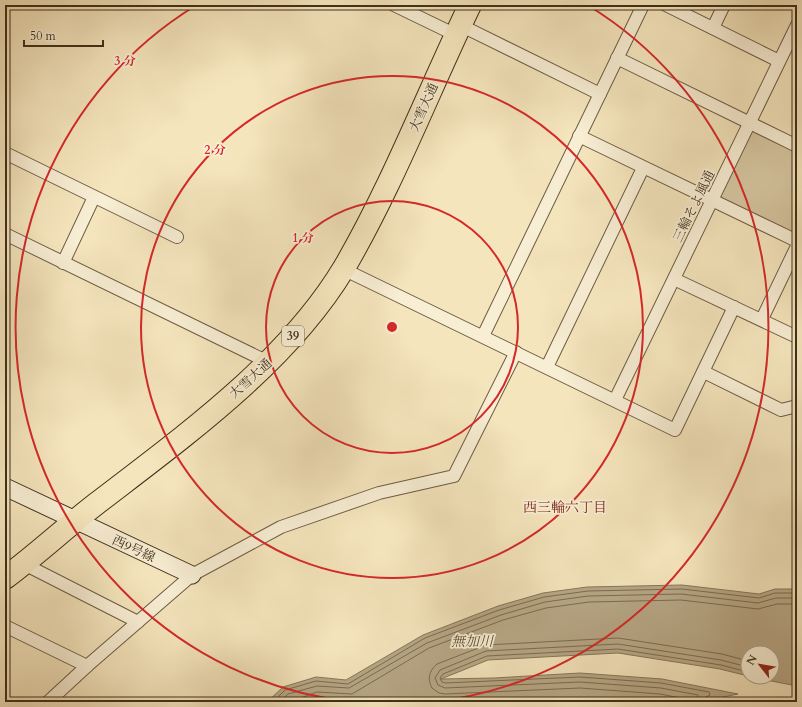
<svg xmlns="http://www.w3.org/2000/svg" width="802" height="707" viewBox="0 0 802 707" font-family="Cardo,'Noto Serif JP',serif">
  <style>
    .green { fill: #d6c6a1; stroke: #8a7b5e }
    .water { fill: #b7a786; stroke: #87775b }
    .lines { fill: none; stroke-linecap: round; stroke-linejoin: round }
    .shore { stroke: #7b6c50; stroke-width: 1 }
    .street-casing { stroke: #6c5d44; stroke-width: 14 }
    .secondary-casing { stroke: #3f301b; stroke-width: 19 }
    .highway-casing { stroke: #3f301b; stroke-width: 24 }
    .street { stroke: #f8eed4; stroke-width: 12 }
    .secondary { stroke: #f8eed4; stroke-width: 17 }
    .highway { stroke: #f5e5bd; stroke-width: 22 }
    .ring { fill: none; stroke: #d62828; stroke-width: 2 }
    .labels { text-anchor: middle; stroke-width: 3.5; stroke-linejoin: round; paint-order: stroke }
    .shield { fill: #f8eed4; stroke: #766952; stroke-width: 1 }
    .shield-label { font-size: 12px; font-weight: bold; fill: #3f301b }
    .street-label { font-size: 13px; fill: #3f301b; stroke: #f8eed4 }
    .neighbourhood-label { font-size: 14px; fill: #7a1f14; stroke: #f8eed4 }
    .water-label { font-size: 14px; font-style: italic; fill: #5d4e36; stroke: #f8eed4 }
    .centre { fill: #d62828; stroke: #f8eed4; stroke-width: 2 }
    .ring-label { font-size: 12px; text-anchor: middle; font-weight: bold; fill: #d62828; stroke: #f8eed4; stroke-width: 3.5; stroke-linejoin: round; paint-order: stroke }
  </style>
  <rect width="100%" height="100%" fill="#f5e5bd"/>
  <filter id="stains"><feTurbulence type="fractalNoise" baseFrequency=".005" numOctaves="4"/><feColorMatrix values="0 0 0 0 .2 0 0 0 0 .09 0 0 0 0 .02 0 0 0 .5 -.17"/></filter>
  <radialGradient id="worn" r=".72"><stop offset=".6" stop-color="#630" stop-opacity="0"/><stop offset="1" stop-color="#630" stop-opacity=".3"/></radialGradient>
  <!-- green -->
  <polygon class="green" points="752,128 797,151 797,236 717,198"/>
  <!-- water -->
  <polygon class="water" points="682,585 759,594 775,589 797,589 797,686 751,677 772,677 772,653 748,653 748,676 720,669 618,653 488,660 441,679 494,678 580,673 662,679 738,694 699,702 267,702 283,687 316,677 346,680 423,635 498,606 543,593 587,587"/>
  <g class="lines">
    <!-- shore -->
    <g class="shore">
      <polyline points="273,702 285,690 316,681 348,684 425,638 499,610 544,597 588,591 682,589 759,598 775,593 797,593"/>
      <polyline points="280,702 288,694 317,686 349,688 427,643 501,615 545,602 588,596 681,594 758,603 776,598 797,598"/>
      <polyline points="289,702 317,692 352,694 429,648 503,620 546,608 589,602 681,600 758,609 777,604 797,604"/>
      <path d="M692,702L691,700L660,694L580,688L445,694L439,693L432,688C427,679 429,671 437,664L486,645L618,638L722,654L748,661"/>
      <polyline points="698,702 698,695 661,688 580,682 445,688 438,685 435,678 440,670 486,651 618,644 721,660 748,667"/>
      <polyline points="703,702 704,698 710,695 709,692 661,683 580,677 445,683 442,682 440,678 443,674 487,656 618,649 721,665 748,672"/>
    </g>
    <!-- street casing -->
    <g class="street-casing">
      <g id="street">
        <polyline points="394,5 456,35"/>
        <polyline points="666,5 779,61"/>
        <polyline points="460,25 600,94"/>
        <polyline points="713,28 724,5"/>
        <polyline points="617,58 797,146"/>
        <polyline points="579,136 797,241"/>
        <polyline points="5,153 177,237"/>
        <polyline points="5,234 268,362"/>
        <polyline points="63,263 94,197"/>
        <polyline points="343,269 675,430 734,307"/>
        <polyline points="674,279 797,337"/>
        <polyline points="762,319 797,246"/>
        <polyline points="483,336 643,5"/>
        <polyline points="547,367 643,168"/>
        <polyline points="704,372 781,410 797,406"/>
        <polyline points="615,400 797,25"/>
        <polyline points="24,564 138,622"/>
        <polyline points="5,626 87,666"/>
        <polyline points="48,702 87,666 192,575 281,527 379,493 454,476 516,352"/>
      </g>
    </g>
    <!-- secondary casing -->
    <g class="secondary-casing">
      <polyline id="secondary" points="5,487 192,575"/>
    </g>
    <!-- highway casing -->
    <g class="highway-casing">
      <path id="highway" d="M5,578C36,555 65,528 96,504C183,437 287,363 344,268C393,184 428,92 470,5"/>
    </g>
    <!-- street -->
    <use href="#street" class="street"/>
    <!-- secondary -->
    <use href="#secondary" class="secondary"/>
    <!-- highway -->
    <use href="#highway" class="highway"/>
  </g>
  <!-- distance rings -->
  <g class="ring">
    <circle cx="392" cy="327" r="126"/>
    <circle cx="392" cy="327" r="251"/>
    <path d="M353 702A377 377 0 0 1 195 6M589 6A377 377 0 0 1 431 702"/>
  </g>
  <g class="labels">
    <!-- shield labels -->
    <rect class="shield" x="282" y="326" width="22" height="20" rx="3"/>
    <g class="shield-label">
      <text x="293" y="340">39</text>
    </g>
    <!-- street labels -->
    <g class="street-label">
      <text transform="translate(423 107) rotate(-66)" y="5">大雪大通</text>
      <text transform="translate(693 206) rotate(-64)" y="5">三輪そよ風通</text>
      <text transform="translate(250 378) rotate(-42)" y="5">大雪大通</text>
      <text transform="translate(134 548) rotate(25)" y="5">西9号線</text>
    </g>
    <!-- neighbourhood labels -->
    <g class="neighbourhood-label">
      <text x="565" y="512">西三輪六丁目</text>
    </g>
    <!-- water labels -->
    <g class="water-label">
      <text x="472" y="646">無加川</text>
    </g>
  </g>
  <circle cx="392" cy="327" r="6" class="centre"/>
  <g class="ring-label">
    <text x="125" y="65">3 分</text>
    <text x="215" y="154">2 分</text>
    <text x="303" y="242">1 分</text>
  </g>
  <!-- margin -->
  <rect width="802" height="707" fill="none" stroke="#f5e5bd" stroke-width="20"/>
  <rect x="6" y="6" width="790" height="695" fill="none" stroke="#3f301b" stroke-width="2"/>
  <rect x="10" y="10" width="782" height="687" fill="none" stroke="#3f301b"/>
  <!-- north arrow -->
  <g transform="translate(760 665) rotate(301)"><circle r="19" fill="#f8eed4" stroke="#aea28a"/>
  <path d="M0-3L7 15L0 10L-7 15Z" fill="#8f2418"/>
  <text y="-6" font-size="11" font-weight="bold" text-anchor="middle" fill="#3f301b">N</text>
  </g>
  <!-- scale -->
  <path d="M24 40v6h79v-6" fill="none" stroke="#3f301b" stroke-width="2"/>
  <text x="30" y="40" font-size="12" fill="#3f301b" stroke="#f8eed4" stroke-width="3" paint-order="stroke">50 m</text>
  <rect width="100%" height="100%" filter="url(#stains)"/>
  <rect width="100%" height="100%" fill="url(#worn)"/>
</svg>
